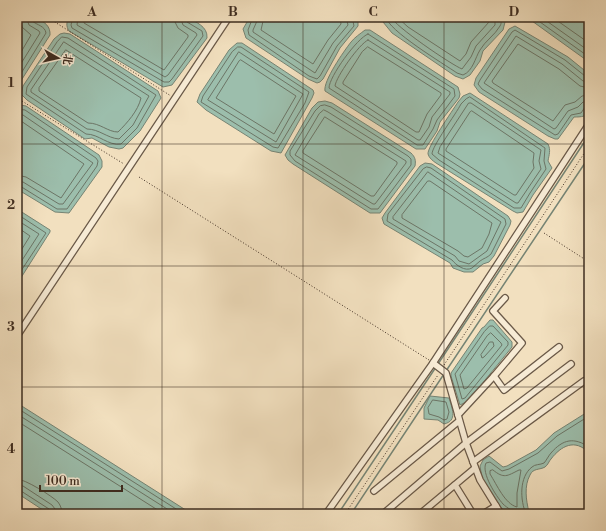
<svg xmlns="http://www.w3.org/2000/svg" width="606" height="531" viewBox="0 0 606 531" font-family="'Libre Bodoni','Noto Serif SC',serif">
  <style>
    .water { fill: #9cbeac; stroke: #768474 }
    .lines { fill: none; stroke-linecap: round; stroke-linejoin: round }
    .shore { stroke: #6c7566; stroke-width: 1 }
    .stream { stroke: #768474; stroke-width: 1.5 }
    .minor-casing { stroke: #6a5948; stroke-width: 8 }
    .path { stroke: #3d2c21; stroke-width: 1; stroke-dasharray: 1 2; stroke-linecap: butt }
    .minor { stroke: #f7ebd5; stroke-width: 5.5 }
    .grid { fill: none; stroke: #3d2c21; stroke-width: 1; stroke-opacity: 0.55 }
    .neatline { fill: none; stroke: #3d2c21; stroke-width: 1.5 }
    .grid-label { font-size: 13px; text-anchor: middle; font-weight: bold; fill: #3d2c21 }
  </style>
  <rect width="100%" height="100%" fill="#f2e0bf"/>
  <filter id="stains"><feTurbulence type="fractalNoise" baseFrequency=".005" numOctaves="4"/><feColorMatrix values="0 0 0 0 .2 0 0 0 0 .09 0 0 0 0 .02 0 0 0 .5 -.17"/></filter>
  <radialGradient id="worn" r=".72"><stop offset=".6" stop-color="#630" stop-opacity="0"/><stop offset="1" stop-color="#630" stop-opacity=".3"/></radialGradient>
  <!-- water -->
  <g class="water">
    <path d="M17,17C28,17 51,18 50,35L17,87Z"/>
    <path d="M70,17H187C195,22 208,26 207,38L172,85L163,87L69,31C66,26 66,22 70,17Z"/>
    <polygon points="250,17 353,17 358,21 358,26 340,48 323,79 320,82 317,83 308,79 246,38 243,29"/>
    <polygon points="383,17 503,17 505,22 503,30 483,51 480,61 470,75 463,79 455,76 392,33 383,22"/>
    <polygon points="528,17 589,17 589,62 532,21"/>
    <path d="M515,26L568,57L589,74C589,85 592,109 584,116C581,117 577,117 574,117L558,139H555L548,136L479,92L474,85L476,78L509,29Z"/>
    <path d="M365,30H370L458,87L460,94L459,98L440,122L437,131L425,149H416L325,91C323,81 344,51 351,42C355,37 360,34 365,30Z"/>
    <polygon points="64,33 70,34 158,91 161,98 140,131 123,148 119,149 109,147 92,138 85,139 27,100 21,94 23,86 54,39 60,34"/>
    <polygon points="237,43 242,43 313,90 314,93 312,98 281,153 271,151 206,110 197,102 200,94 229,50"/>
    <path d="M470,93L548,144C551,150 549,155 548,161L552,168L533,195L523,212L517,213L513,211L436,163C433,161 429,158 428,154C427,147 453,110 458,102L463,96Z"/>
    <path d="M325,101L332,103L411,153C415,157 416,160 415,166L380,213H370L293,164L288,160L285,155L312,108L318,102Z"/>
    <polygon points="20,105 26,106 99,155 102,161 102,167 69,213 55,212 17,189 17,106"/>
    <polygon points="425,163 432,164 508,216 511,221 510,225 494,256 489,262 483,264 473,272 464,272 453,268 450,263 384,224 382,218 385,213 420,166"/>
    <polygon points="17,209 50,230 50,232 17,284"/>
    <polygon points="490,320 493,320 512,342 512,347 468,401 460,405 451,376 451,373 482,328 484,327"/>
    <path d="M430,396L449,398C452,408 458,421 444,424L438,420L424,419V408Z"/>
    <polygon points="17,403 192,514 49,514 17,493"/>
    <path d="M589,411V453C575,438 561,446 551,459C549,461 548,465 545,467C540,470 533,468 530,475C524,486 526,500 529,512L536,514H510L501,508L482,478L480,466L483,460L489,456L503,467L507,466L536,450L554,433Z"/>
  </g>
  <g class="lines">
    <!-- shore -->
    <g class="shore">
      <polyline points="73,17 71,25 72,28 164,82 169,82 172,79 203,36 202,31 187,22 185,17"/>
      <polyline points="78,17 77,25 165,77 168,75 197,35 196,33 183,25 180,17"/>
      <polyline points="84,17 84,23 164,70 188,37 188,35 178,28 175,22 174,17"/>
      <polyline points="253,17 248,30 249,35 309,76 317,79 320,76 337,46 354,26 352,17"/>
      <polyline points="258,17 257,21 253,30 253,32 315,73 333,43 348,25 346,17"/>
      <polyline points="264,17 261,30 313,64 328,40 341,24 340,17"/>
      <path d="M386,17C387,30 444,64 457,73L463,75C473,71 475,58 480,50C485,41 495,35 500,26C502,23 501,20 500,17"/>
      <path d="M391,17C394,26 452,65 462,69L471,57L476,46L495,25V17"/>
      <polyline points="397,17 408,27 460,61 466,54 471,42 489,22 489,17"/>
      <polyline points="533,17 589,57"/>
      <polyline points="541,17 589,51"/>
      <polyline points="552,17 589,43"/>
      <path d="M368,34L454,89L455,96L437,120L433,129L423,145H417L329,88C329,77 357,38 368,34Z"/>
      <path d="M62,37L68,38L156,95L137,128L121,144C108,146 99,134 86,134L26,94L27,87L57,42Z"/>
      <path d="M368,40L450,92V94L432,117L429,127L420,140H418L335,86C336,77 359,44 368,40Z"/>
      <path d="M64,42L149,96L133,125L119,139C107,138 99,129 87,129L31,92V90Z"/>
      <polygon points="238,47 241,47 309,92 305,103 278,148 273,147 201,102 203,96 232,52"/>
      <polygon points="368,47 441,93 441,95 427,114 419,132 416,132 343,84 343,82 362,52"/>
      <path d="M66,50L141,98C138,111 127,123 118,132C108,132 100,123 88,123L39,91V88Z"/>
      <polygon points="239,52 303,94 276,142 208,100"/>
      <polyline points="17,59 31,35 22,27 20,17"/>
      <polygon points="241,60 296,96 274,134 216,98 239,61"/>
      <polyline points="17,70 40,33 39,31 29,25 26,17"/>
      <polyline points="589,77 585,76 565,60 515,30 512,32 480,80 478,84 482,89 555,135 558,134 571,115 581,113 585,107 589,106"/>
      <path d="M17,80L46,33C45,26 37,25 32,21L31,17"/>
      <polyline points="589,82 583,81 562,64 516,36 484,83 554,129 556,128 568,111 578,107 583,102 589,101"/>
      <polyline points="589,88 580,86 559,69 518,44 492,81 493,83 553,121 565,105 575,102 582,96 589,95"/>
      <path d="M470,97L545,148L544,161L546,169L530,193L521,208H514L439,160L432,154C432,146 456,114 461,104L466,99Z"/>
      <polygon points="469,103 471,103 541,150 539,161 541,169 518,203 516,203 438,153 440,147"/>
      <polygon points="325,105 331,107 408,156 411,159 411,165 378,209 371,209 295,161 290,155 290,151 315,111 320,106"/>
      <polyline points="17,109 25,110 96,158 98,161 97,166 67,209 57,209 20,186 17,186"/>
      <polygon points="324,110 328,112 406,161 406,163 375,204 373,204 295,155 319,114"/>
      <polygon points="472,111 534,153 533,162 534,168 516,195 514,195 446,151 446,149 470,112"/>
      <polyline points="17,114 23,115 93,163 63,204 59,204 23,182 17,181"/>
      <polygon points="325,117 397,162 397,164 374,196 371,196 303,153 303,151"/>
      <polyline points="17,120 21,121 84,164 61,198 26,177 17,175"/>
      <path d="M427,167L431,168L505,219L506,224L491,254C487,258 484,258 480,261C477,263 475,266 472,268C465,272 456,265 452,260L387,221L388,214L423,169Z"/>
      <polygon points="428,172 501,222 487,251 469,264 459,261 455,256 393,219 393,217"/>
      <polygon points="428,181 430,181 492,223 489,234 482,248 468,257 464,256 458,251 402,218 402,215"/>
      <polyline points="17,214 46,233 17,277"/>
      <polyline points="17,220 39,234 17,268"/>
      <polyline points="17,227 30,236 17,257"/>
      <polygon points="490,326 493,326 508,342 508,345 465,398 462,399 455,374 484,332"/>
      <polygon points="491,333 501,343 502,345 467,388 464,389 460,375 487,336"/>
      <polygon points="490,342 493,342 494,346 484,357 482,358 481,355"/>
      <polygon points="433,400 446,402 449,412 447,419 444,420 439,417 429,414 428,408"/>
      <polyline points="17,408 184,514"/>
      <polyline points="17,414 175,514"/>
      <polyline points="17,421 164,514"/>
      <path d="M493,470C504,479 507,476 519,470H521L517,493V507C505,504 497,485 490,474V471Z"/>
      <path d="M17,479C25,479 52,496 58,502C61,506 62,510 62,514"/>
      <polyline points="17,485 23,486 52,505 55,509 56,514"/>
      <polyline points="17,490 21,491 49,509 51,514"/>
      <path d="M512,514L511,510C508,508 505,506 503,504C496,496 481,473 486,463L490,462L502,471L509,469L538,453L557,436L589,416"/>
      <path d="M526,514C520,500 519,477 532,467C535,464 540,465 544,463C546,461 549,455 551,453C563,439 574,437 589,447"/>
    </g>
    <!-- stream -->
    <g class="stream">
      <polyline points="438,364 589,135"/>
      <polyline points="446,371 589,157"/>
      <polyline points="338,514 436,367"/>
      <polyline points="351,514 444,374"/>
    </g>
    <!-- minor casing -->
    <g class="minor-casing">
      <g id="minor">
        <polyline points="17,336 229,17"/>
        <polyline points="433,363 446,373 466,443 480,480 501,514"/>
        <polyline points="494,376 504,390 559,347"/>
        <polyline points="458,415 494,376 522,343 493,311 505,298"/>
        <polyline points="473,462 584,381"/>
        <polyline points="455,485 473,514"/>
        <polyline points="374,491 459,421"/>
        <polyline points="326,514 433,363 589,124"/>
        <polyline points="383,514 466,443 571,364"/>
        <polyline points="420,514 475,468"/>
        <polyline points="483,514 496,506"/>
      </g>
    </g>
    <!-- path -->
    <g class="path">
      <polyline points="47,17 171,96"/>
      <polyline points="17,98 124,164"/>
      <polyline points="139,177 429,360"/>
      <polyline points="544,233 589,262"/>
      <polyline points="444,365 589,146"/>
      <polyline points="345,514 438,375"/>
    </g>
    <!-- minor -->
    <use href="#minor" class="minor"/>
  </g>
  <!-- grid -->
  <path class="grid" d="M162,17V514M303,17V514M444,17V514M17,144H589M17,266H589M17,387H589"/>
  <!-- margin -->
  <rect width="606" height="531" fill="none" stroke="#f2e0bf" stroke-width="44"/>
  <!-- north arrow -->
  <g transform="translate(58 58) rotate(98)" stroke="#f7ebd5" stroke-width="3" paint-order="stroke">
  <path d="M0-3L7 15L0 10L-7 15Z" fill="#3d2c21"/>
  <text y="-6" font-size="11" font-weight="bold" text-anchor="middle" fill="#3d2c21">北</text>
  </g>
  <!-- scale -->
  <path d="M40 485v6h82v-6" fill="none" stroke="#3d2c21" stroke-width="2"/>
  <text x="46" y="485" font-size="12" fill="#3d2c21" stroke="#f7ebd5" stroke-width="3" paint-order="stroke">100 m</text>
  <rect x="22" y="22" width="562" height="487" class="neatline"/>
  <g class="grid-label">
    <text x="92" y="16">A</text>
    <text x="233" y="16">B</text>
    <text x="373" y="16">C</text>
    <text x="514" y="16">D</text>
    <text x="11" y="87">1</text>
    <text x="11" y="209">2</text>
    <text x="11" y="331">3</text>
    <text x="11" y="453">4</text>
  </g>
  <rect width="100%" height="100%" filter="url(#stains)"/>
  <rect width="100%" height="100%" fill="url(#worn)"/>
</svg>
